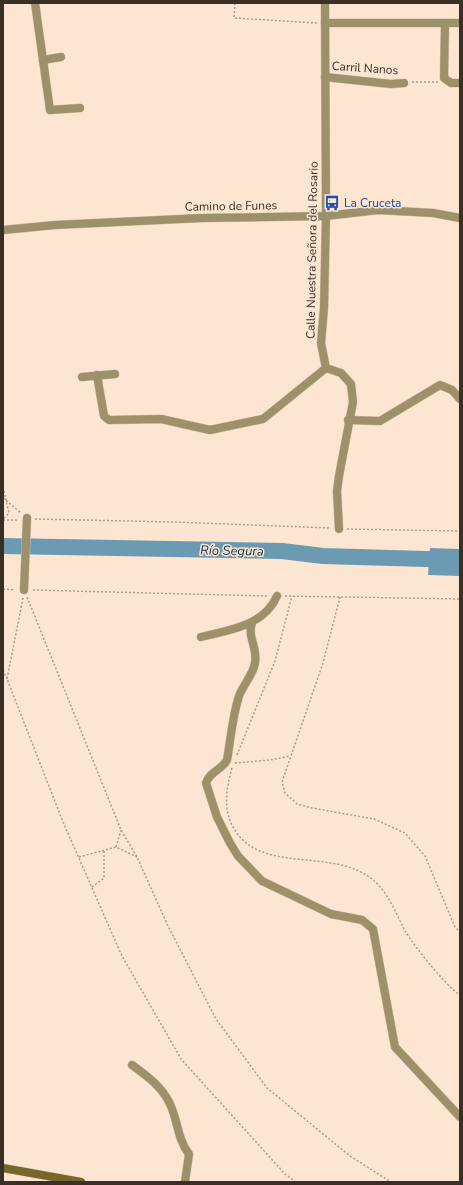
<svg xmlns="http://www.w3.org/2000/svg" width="463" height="1185" viewBox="0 0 463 1185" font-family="'Nunito Sans',sans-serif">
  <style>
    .water { fill: #6b9ab2 }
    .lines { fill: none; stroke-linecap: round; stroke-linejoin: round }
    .river { stroke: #6b9ab2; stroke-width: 16 }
    .minor-casing { stroke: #d6c2af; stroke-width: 9 }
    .secondary-casing { stroke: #d6c2af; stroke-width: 9 }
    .path { stroke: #ac9b8b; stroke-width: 1.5; stroke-dasharray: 2 2; stroke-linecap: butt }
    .minor { stroke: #9c916b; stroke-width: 8 }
    .secondary { stroke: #766629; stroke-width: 8 }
    .labels { text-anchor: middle; stroke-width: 3; stroke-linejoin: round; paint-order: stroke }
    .street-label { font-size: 12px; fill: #383027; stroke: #fde6d1 }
    .transit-label { font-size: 12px; fill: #164399; stroke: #fde6d1; text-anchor: start }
    .water-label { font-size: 13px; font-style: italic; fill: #073344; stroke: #fde6d1 }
  </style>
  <rect width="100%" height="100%" fill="#fde6d1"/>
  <!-- water -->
  <polygon class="water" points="430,548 460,549 460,576 428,575"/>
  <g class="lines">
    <!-- river -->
    <polyline class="river" points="3,546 282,551 323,556 460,560"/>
    <!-- minor casing -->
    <g class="minor-casing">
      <g id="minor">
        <polyline points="35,3 50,110 80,108"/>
        <polyline points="325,3 326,216 324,308 321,343 326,368 341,373 351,384 353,402 339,476 337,491 339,529"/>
        <polyline points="325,23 460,23"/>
        <polyline points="445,23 444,78 451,83 460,83"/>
        <polyline points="43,60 61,57"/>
        <polyline points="325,77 391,84 404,83"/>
        <polyline points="3,230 55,225 202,218 326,216 378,210 433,213 460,218"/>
        <polyline points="97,375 104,416 109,420 161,419 210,430 263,419 326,368"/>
        <polyline points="82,377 115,374"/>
        <polyline points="348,420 380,421 440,385 452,390 460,399"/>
        <polyline points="24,590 27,518"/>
        <path d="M252,623C247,637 258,648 255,663C253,675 243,685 239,696C232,718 231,738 227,760C222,770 210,771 206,783L217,817L230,843L238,856L262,881L331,914L362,920L373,929L395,1047L460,1117"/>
        <path d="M201,637C229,630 264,626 277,596"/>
        <path d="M132,1065C147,1076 161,1086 169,1102C178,1119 177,1139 189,1154L185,1182"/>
      </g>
    </g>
    <!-- secondary casing -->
    <g class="secondary-casing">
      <polyline id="secondary" points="3,1168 81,1182"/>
    </g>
    <!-- path -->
    <g class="path">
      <polyline points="235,3 234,18 317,23"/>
      <polyline points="412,82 438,82"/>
      <polyline points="3,487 9,513 3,519"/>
      <polyline points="3,498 21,513"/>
      <polyline points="35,519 174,522 331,528"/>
      <polyline points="3,520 19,520"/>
      <polyline points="347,529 460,531"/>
      <polyline points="3,589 15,590"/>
      <polyline points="33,590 267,596"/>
      <polyline points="285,596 460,599"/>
      <polyline points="27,597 121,830 137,857 168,926 216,1019 267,1088 350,1156 391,1182"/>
      <polyline points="340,597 323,663 282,782 285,793 297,804 312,808 374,819 405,833 425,856 455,927 460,932"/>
      <polyline points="23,598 7,679 63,822 122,956 181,1059 285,1174 296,1182"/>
      <polyline points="3,670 7,679"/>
      <polyline points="237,755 275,661 292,596"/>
      <polyline points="235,763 270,760 290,756"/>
      <path d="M232,768C226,790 222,811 236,832C267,877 344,843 381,888C391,900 398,917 405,931C415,947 445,985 460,995"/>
      <polyline points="116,847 121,830"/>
      <polyline points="79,857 116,847 137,857"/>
      <polyline points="92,887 104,878 104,851"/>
    </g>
    <!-- minor -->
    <use href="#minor" class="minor"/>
    <!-- secondary -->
    <use href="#secondary" class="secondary"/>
  </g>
  <!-- icons -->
  <defs>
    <g id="bus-bare" transform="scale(1.2)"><path d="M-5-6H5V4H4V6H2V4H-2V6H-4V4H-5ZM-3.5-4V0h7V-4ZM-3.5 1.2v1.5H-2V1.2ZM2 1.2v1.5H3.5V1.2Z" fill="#1a4fb4" stroke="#fde6d1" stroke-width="2.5" paint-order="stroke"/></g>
  </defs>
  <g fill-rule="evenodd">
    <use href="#bus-bare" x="332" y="203"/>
  </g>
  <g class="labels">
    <!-- street labels -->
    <g class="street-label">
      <text transform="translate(365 68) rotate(4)" y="4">Carril Nanos</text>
      <text transform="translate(231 206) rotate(-1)" y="4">Camino de Funes</text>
      <text transform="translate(312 250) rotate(-89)" y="4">Calle Nuestra Señora del Rosario</text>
    </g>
    <!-- transit labels -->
    <g class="transit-label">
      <text x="344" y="207">La Cruceta</text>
    </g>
    <!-- water labels -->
    <g class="water-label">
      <text transform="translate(232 550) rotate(1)" y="5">Río Segura</text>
    </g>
  </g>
  <!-- border -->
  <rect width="463" height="1185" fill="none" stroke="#383027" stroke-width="8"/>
</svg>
